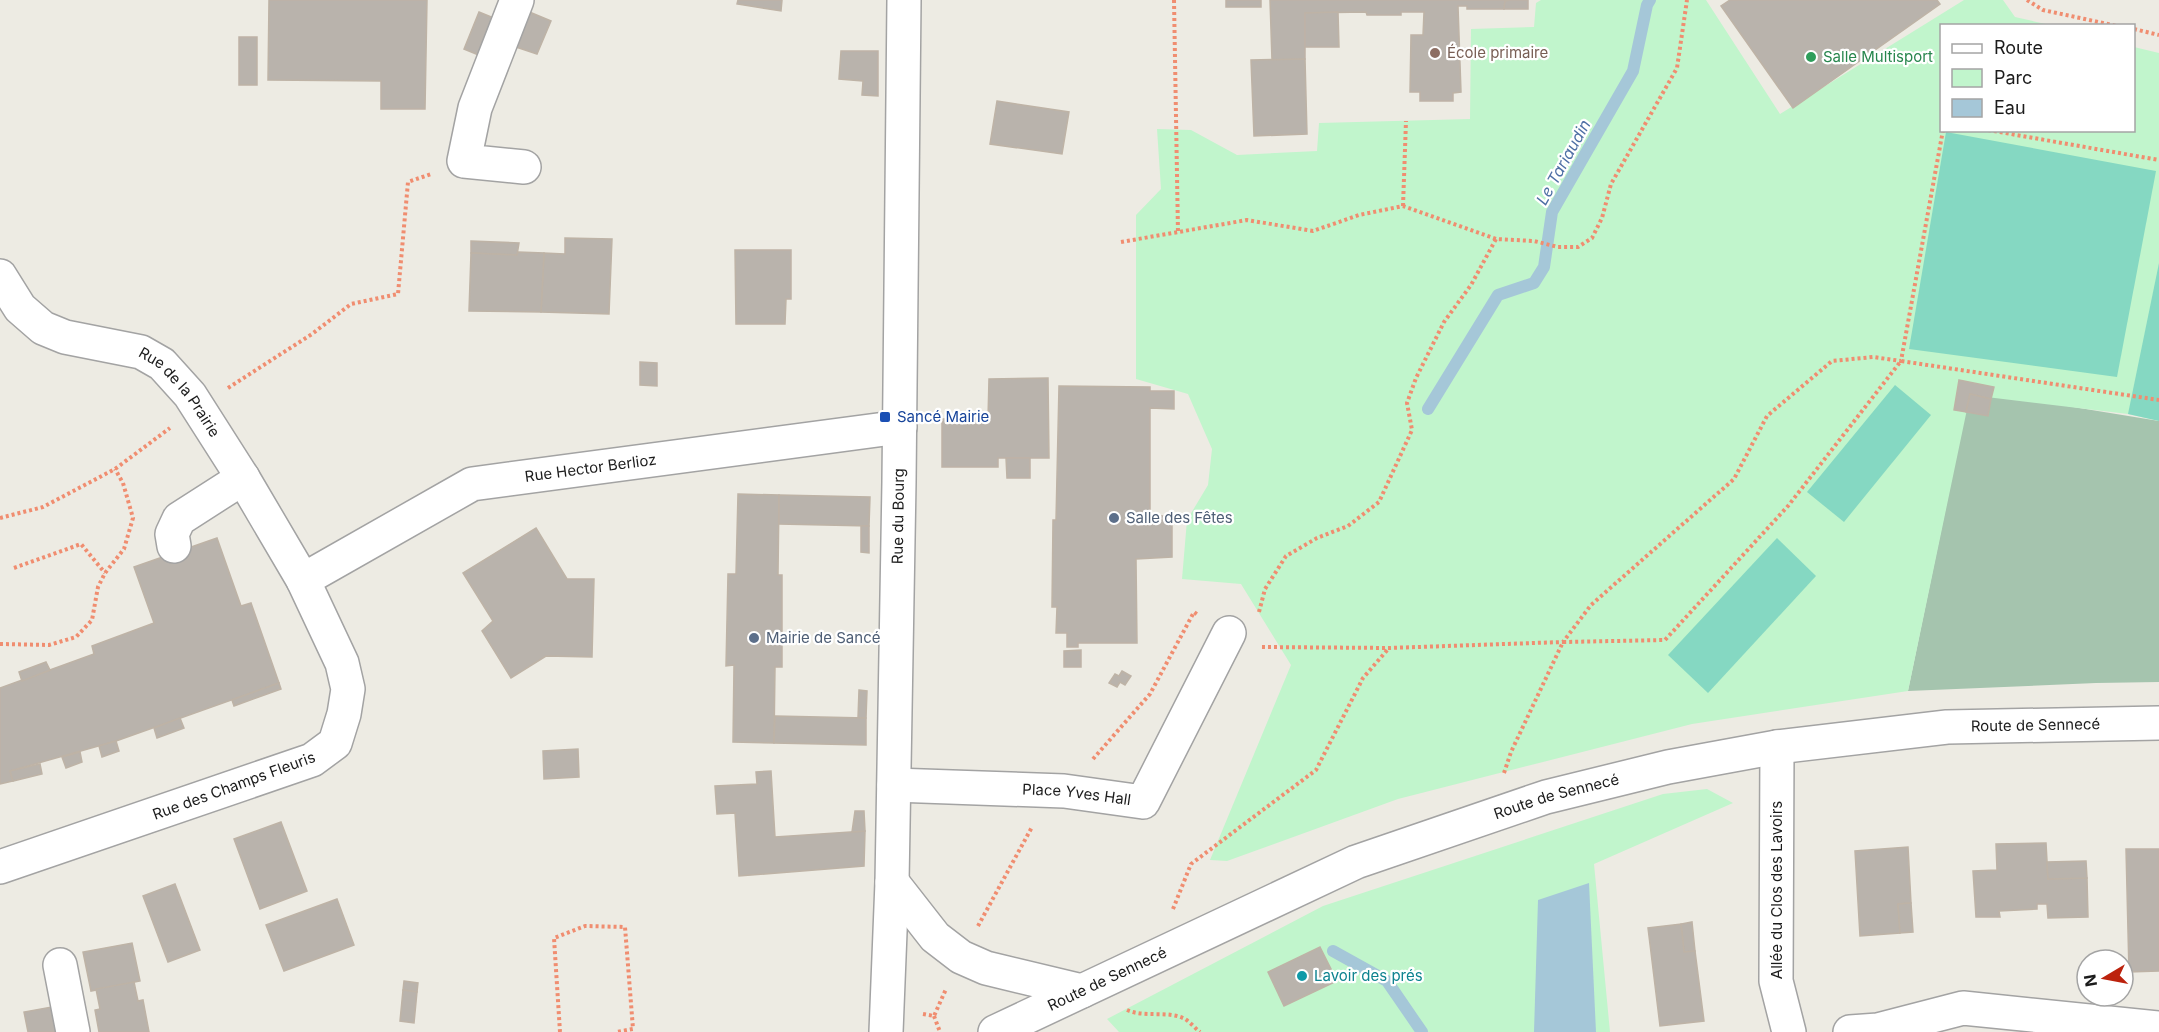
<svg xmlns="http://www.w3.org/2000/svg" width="2159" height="1032" viewBox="0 0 2159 1032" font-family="Inter,sans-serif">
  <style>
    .cemetery { fill: #a5c4ae }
    .park { fill: #c1f5cc }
    .pitch { fill: #85d8c2 }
    .water { fill: #a5c7d8 }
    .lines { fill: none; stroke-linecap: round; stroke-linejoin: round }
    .stream { stroke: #a5c7d8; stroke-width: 12 }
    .building { fill: #b9b3ac; stroke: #beb3a6; stroke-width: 1.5 }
    .minor-casing { stroke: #a3a3a3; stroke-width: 36 }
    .path { stroke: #f08d70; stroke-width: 4; stroke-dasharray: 3 3; stroke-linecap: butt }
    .minor { stroke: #fff; stroke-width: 33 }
    .education-dot { fill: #8d6e63; stroke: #fff; stroke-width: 2 }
    .leisure-dot { fill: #2e9e5b; stroke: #fff; stroke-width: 2 }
    .transit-dot { fill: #1a4fb4; stroke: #fff; stroke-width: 2 }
    .service-dot { fill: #5c6f8a; stroke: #fff; stroke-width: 2 }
    .culture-dot { fill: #0f9aa8; stroke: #fff; stroke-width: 2 }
    .labels { text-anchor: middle; stroke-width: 4.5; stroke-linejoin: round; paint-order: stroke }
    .education-label { font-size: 15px; fill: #785e54; stroke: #fff; text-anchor: start }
    .leisure-label { font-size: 15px; fill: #27864d; stroke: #fff; text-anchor: start }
    .street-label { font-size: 15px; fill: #1c1c1c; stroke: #fff }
    .transit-label { font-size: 15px; fill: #164399; stroke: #fff; text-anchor: start }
    .service-label { font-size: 15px; fill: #4e5e75; stroke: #fff; text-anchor: start }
    .culture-label { font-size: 15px; fill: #0d838f; stroke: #fff; text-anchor: start }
    .water-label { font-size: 16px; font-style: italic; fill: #4f70a5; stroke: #fff }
  </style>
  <rect width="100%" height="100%" fill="#edebe3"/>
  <!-- cemetery -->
  <polygon class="cemetery" points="1970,390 2159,421 2159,682 2096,683 1908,691"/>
  <!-- park -->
  <g class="park">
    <polygon points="1541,0 1706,0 1780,114 1964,0 2003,0 2015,17 2050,25 1942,26 1942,130 2134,130 2134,47 2159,53 2159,421 2128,414 1970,395 1908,691 1692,724 1398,799 1227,861 1210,860 1291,665 1241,584 1182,579 1187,520 1208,485 1212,449 1188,394 1136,379 1136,215 1161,189 1157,129 1191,130 1237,155 1317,151 1319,123 1470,119 1471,29 1534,27 1536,3"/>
    <polygon points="1707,789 1733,803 1594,864 1610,1032 1119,1032 1107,1019 1323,906 1663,794"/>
  </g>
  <!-- pitch -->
  <g class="pitch">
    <polygon points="1946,132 2156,171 2117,377 1909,349"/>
    <polygon points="2159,263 2159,421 2128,414"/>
    <polygon points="1895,385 1931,415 1844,522 1807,492"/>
    <polygon points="1777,538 1816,576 1708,693 1668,655"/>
  </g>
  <!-- water -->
  <polygon class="water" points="1589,883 1596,1032 1534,1032 1538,900"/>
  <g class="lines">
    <!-- stream -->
    <g class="stream">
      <polyline points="1428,409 1498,295 1534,283 1544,267 1552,212 1633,71 1647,5 1650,0"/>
      <polyline points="1333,951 1387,981 1422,1032"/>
    </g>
  </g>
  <!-- building -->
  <g class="building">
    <polygon points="269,0 427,0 425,109 381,109 381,81 268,80"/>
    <polygon points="738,0 782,0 781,11 737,4"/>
    <rect x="1226" y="0" width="35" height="7"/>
    <polygon points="1270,0 1510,0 1505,1 1504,9 1467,9 1467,6 1458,6 1461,92 1453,93 1453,101 1420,101 1420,92 1410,92 1411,35 1423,35 1424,12 1401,12 1401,15 1367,15 1366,12 1305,13 1305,59 1272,60"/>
    <polygon points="1510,0 1528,0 1528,9 1504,9 1505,1"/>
    <polygon points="1730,0 1937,0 1940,4 1793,108 1721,6"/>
    <polygon points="527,11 551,21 537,54 513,46"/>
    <polygon points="479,12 496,19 481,56 464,49"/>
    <polygon points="1338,12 1339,47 1305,47 1305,13"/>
    <rect x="239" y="37" width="18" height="48"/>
    <polygon points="841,51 878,51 878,96 862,95 863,81 839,79"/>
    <polygon points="1305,59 1307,134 1254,136 1251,60"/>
    <polygon points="997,101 1069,112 1062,154 990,144"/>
    <polygon points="565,238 612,239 609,314 541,312 544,253 565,254"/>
    <polygon points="471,241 519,243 517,255 471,253"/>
    <polygon points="735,250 791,250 791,299 786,299 785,324 736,324"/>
    <polygon points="518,252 544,253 541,312 469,311 471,253 517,255"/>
    <polygon points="640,362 657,363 657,386 640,385"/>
    <polygon points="1048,378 1049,458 998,458 998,467 942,467 942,419 988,418 989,379"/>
    <polygon points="1959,380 1994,387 1991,399 1970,394 1966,412 1954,410"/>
    <polygon points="1059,386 1150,387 1150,391 1174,391 1174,409 1150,408 1150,516 1172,516 1172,557 1136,559 1137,643 1078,643 1078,647 1067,647 1067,633 1056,633 1057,607 1052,607 1053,520 1056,520"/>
    <polygon points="1970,394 1991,399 1988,416 1966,412"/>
    <polygon points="1006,458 1030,458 1030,478 1007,478"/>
    <polygon points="738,494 779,495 778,575 782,575 782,667 775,667 774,743 733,742 734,665 726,666 728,574 736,574"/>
    <polygon points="779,495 870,497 869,526 779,524"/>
    <polygon points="861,526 869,526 869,553 861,552"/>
    <polygon points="536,528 567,579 594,579 592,657 546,656 511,678 482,631 493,621 463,573"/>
    <polygon points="217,538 241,606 251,603 279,683 116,741 10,771 13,781 0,784 0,688 94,654 92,646 154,623 134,567"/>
    <polygon points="1081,650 1081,667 1064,667 1064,651"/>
    <polygon points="46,662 50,670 22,681 19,672"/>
    <polygon points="1122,671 1131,676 1125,685 1120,682 1117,687 1109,683 1115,674 1119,676"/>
    <polygon points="279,683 281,689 234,706 232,700"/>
    <polygon points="859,690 867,691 866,718 858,718"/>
    <polygon points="775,716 866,718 866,745 774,743"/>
    <polygon points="180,718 184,728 157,738 154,728"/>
    <polygon points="116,741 119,751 102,757 99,746"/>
    <polygon points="578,749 579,777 544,779 543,751"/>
    <polygon points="80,752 82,762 66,768 62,757"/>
    <polygon points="40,764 42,774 13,781 10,771"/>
    <polygon points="771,771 775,837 865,831 864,866 739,876 735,813 717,814 715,786 757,784 756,772"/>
    <polygon points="855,811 864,811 865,831 852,832"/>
    <polygon points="281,822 307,891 260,909 234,839"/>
    <polygon points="2046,843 2048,879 2087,878 2088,917 2048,918 2047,904 2037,904 2037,909 1999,911 2000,917 1976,917 1973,871 1997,870 1996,844"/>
    <polygon points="1908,847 1911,903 1898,904 1900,933 1860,936 1855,851"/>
    <polygon points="2126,849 2159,849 2159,971 2129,972"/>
    <polygon points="2086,861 2087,878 2048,879 2047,862"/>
    <polygon points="175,884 200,950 168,962 143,896"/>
    <polygon points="337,899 354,945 284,971 266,925"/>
    <polygon points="1911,903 1913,932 1900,933 1898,904"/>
    <polygon points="1692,922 1695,951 1684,952 1681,924"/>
    <polygon points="1681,924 1684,952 1695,951 1704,1021 1660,1026 1648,928"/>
    <polygon points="132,943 140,981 91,991 83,952"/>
    <polygon points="1320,947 1337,981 1284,1006 1268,972"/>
    <polygon points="404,981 418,983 417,992 403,990"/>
    <polygon points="134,982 138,1001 143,1000 149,1032 99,1032 95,1010 100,1009 96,989"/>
    <polygon points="403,990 417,992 414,1023 400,1021"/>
    <polygon points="57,1006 63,1032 28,1032 24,1012"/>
  </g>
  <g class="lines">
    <!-- minor casing -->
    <g class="minor-casing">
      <g id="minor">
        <polyline points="517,0 475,108 464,161 524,167"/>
        <path id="s1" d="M0,276L20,308L43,328L65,337L141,352L162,364L190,395L243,478L303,580L342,663L348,689L344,714L335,743L312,760L0,867"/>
        <polyline points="174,546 172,534 179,519 243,478"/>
        <path id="s2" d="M303,580L472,484L900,427"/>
        <polyline points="1777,747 1776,981 1789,1032"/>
        <path id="s3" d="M894,785L1064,791L1143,802L1229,633"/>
        <polyline points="892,882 935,937 961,957 986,968 1082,991"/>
        <polyline points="60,965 73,1032"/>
        <path id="s4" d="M886,1032L892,882L899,482L904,0"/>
        <path id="s5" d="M995,1032L1356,862L1546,797L1668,767L1777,747L1947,727L2159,723"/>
        <polyline points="1850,1032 1878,1030 1963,1008 2159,1028"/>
      </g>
    </g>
    <!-- path -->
    <g class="path">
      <polyline points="1174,0 1178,233"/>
      <polyline points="2027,0 2043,10 2117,26"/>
      <polyline points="2134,29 2159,35"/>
      <polyline points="1988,130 2159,160"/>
      <polyline points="1403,206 1406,121"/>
      <polyline points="1121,242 1247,220 1313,231 1359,215 1403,206 1496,239 1534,241 1558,247 1578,247 1592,238 1602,218 1611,184 1677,68 1687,0"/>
      <polyline points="228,388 312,334 351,304 398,294 408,182 431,174"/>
      <polyline points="0,518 43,507 115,469 170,428"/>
      <polyline points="14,568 81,544 105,573"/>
      <polyline points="1259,612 1265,589 1286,556 1317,538 1348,526 1379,502 1412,430 1407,403 1416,378 1444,322 1471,285 1496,239"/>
      <polyline points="0,644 49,645 76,637 92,620 98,587 105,573 124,549 133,518 123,483 115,469"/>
      <polyline points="1262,647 1389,648 1563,642 1591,605 1734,479 1767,416 1832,361 1873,357 1901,361 1943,130"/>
      <polyline points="1093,759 1150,694 1194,612 1198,615"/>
      <polyline points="1504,773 1511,752 1563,642 1665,640 1788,506 1901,361 2159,400"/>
      <polyline points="1173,909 1191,864 1316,770 1363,678 1389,648"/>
      <polyline points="978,926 1032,827"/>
      <path d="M1127,1010C1145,1018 1168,1010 1185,1019C1190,1022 1195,1028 1200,1032"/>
      <polyline points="923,1014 934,1016 946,989"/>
      <polyline points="934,1016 940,1032"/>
      <polyline points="560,1032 554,938 585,926 625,927 633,1029 616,1032"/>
    </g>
    <!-- minor -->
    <use href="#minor" class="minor"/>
  </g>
  <!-- markers -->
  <circle class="education-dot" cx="1435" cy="53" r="6"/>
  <circle class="leisure-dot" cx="1811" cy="57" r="6"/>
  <rect class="transit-dot" x="879" y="411" width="12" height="12" rx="3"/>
  <g class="service-dot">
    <circle cx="1114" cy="518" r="6"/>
    <circle cx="754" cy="638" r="6"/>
  </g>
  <circle class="culture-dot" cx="1302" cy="976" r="6"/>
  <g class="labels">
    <!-- education labels -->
    <g class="education-label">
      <text x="1447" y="58">École primaire</text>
    </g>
    <!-- leisure labels -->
    <g class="leisure-label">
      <text x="1823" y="62">Salle Multisport</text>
    </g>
    <!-- street labels -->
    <g class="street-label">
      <text dy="5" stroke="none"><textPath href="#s1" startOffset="226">Rue de la Prairie</textPath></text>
      <text dy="5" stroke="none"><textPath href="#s2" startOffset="314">Rue Hector Berlioz</textPath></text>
      <text dy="5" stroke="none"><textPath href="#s4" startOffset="516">Rue du Bourg</textPath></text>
      <text dy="5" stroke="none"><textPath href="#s5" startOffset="1096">Route de Sennecé</textPath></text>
      <text transform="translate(234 786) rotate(-20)" y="5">Rue des Champs Fleuris</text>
      <text dy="5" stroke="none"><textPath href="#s3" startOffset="183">Place Yves Hall</textPath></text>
      <text dy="5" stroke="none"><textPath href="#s5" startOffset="610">Route de Sennecé</textPath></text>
      <text transform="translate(1777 890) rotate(-90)" y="5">Allée du Clos des Lavoirs</text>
      <text dy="5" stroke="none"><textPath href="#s5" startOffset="124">Route de Sennecé</textPath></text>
    </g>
    <!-- transit labels -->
    <g class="transit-label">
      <text x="897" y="422">Sancé Mairie</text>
    </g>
    <!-- service labels -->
    <g class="service-label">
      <text x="1126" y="523">Salle des Fêtes</text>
      <text x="766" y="643">Mairie de Sancé</text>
    </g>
    <!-- culture labels -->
    <g class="culture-label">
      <text x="1314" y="981">Lavoir des prés</text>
    </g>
    <!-- water labels -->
    <g class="water-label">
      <text transform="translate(1563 162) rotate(-61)" y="6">Le Tariaudin</text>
    </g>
  </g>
  <!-- legend -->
  <rect x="1940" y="24" width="195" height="108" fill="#ffffff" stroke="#a4a4a4" stroke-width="1.5"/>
  <rect x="1952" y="44" width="30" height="9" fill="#ffffff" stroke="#a4a4a4" stroke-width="1.5"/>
  <text x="1994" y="54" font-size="18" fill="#1c1c1c">Route</text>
  <rect x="1952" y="69" width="30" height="18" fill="#c1f5cc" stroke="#a4a4a4" stroke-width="1.5"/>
  <text x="1994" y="84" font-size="18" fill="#1c1c1c">Parc</text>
  <rect x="1952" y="99" width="30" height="18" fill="#a5c7d8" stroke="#a4a4a4" stroke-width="1.5"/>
  <text x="1994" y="114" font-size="18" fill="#1c1c1c">Eau</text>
  <!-- north arrow -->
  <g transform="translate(2105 978) rotate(260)"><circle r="28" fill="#ffffff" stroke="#a4a4a4" stroke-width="1.5"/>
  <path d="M0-4.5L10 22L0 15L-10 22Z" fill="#bc220d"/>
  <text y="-9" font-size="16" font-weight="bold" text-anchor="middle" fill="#1c1c1c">N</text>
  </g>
</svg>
